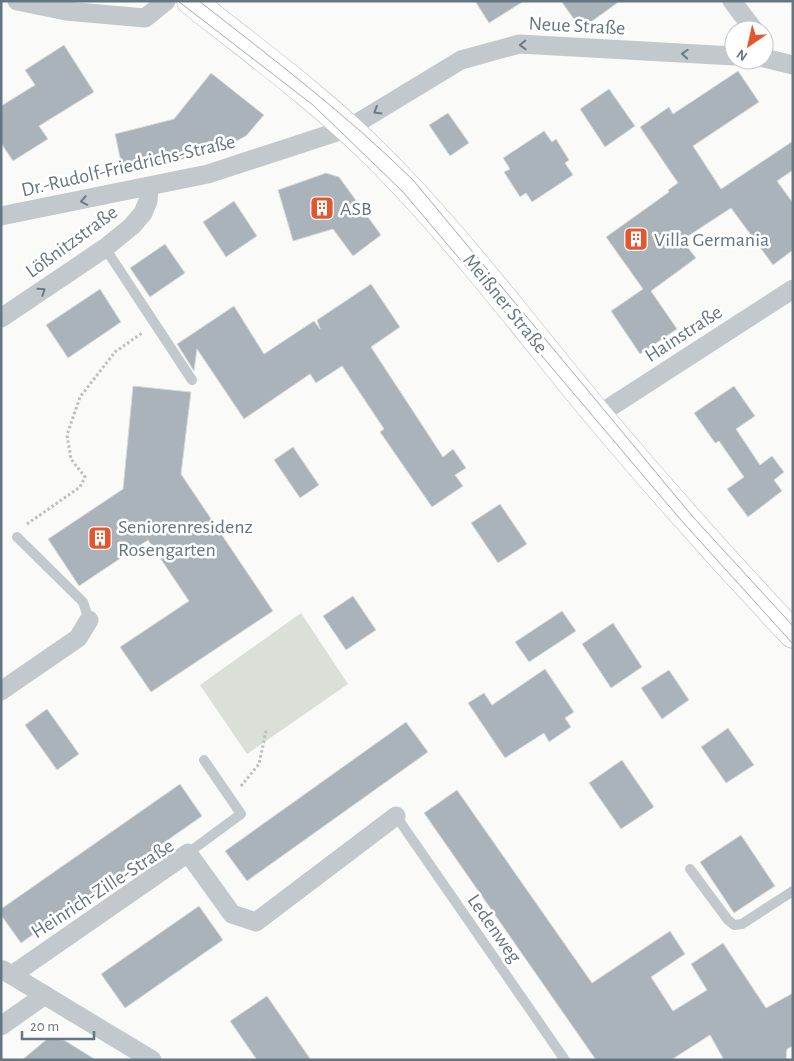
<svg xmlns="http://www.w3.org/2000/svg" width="794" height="1061" viewBox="0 0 794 1061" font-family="'Alegreya Sans',sans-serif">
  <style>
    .green { fill: #dadfd7 }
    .building { fill: #aab3b9; stroke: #dcdcda }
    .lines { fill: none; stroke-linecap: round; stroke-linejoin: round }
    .secondary-casing { stroke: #b3babf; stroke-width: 29 }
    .path { stroke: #bbbfc2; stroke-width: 3; stroke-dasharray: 2.5 2.5; stroke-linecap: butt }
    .lane { stroke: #c3c8cc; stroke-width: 10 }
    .street { stroke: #c3c8cc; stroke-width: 19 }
    .secondary { stroke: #fff; stroke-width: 28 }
    .tram { stroke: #a2aab0; stroke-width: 1 }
    .oneway { stroke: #6a7a87 }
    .labels { text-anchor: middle; stroke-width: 5; stroke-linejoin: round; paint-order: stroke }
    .street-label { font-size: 20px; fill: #657683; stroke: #fff }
    .poi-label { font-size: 20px; fill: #657683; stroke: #fff; text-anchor: start }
  </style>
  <rect width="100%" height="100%" fill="#fafaf8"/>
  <!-- green -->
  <polygon class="green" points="301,613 348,684 247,754 200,685"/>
  <!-- building -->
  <g class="building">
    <polygon points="475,1 524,1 489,23"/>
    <polygon points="561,1 620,1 581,29"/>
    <polygon points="64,45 94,92 39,126 48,139 13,161 1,143 1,106 35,85 25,70"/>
    <polygon points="738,71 759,102 693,146 721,189 793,141 793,170 777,181 793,203 793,250 773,265 731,208 682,240 696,258 651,291 677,329 640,354 611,311 643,289 606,237 669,192 668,190 678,183 640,127 669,107 673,114"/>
    <polygon points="211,73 264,115 246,136 215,152 123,172 115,134 174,119"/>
    <polygon points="609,89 635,126 605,147 580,109"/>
    <polygon points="448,113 469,143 450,156 429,125"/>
    <polygon points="544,131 552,142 556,139 569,160 565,163 573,175 532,202 526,193 520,197 504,172 510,169 503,158"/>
    <polygon points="326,173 339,177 381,235 353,256 333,229 293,241 278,190"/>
    <polygon points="234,201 257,236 226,257 203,222"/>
    <polygon points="165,244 185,273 150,297 130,268"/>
    <polygon points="371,284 400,327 371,347 443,457 453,449 466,468 455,475 463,486 432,507 380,432 384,429 342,366 316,383 310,374 244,419 197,349 194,371 177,344 234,306 264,354 314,321 320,329 317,320"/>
    <polygon points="100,289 121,322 68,358 46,325"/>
    <polygon points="133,386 191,392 181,474 273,611 151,692 120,647 189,601 148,540 79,586 48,539 123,489"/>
    <polygon points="734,386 755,416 736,429 760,465 772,456 784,472 774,480 782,491 748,517 727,489 744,477 719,441 715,443 694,413"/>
    <polygon points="293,447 319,485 300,498 274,460"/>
    <polygon points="500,504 527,544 498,563 471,523"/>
    <polygon points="353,596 376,630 346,650 323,616"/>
    <polygon points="562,611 576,631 529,662 515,642"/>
    <polygon points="613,623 642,667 611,688 582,644"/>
    <polygon points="545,669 574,712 565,718 571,727 549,742 544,733 505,758 468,703 484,693 492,705"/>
    <polygon points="669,670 689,700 662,719 641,688"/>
    <polygon points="47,709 79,754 57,770 25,725"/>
    <polygon points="406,722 428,752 247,881 225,851"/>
    <polygon points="728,728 754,765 726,783 701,747"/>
    <polygon points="622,760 654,807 621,829 589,783"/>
    <polygon points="180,784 202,816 21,943 1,915 1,909"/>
    <polygon points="457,790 592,983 670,931 685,954 651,977 673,1011 707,990 691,964 723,943 766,1008 793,993 793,1046 787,1049 786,1060 724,1060 710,1035 671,1060 596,1060 424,813"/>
    <polygon points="741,835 775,886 734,913 700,862"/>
    <polygon points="199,906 223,940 125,1008 101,974"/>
    <polygon points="267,996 311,1060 257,1060 230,1021"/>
    <polygon points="47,1039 64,1040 96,1060 22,1060"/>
  </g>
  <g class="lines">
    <!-- secondary casing -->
    <g class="secondary-casing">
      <path id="secondary" d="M191,1C254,51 320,99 377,156C457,236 525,327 597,414C660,489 726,563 793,634"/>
    </g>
    <!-- path -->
    <g class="path">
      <polyline points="27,524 80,487 85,477 71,459 67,435 80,397 115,352 142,333"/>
      <polyline points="241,786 259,764 266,731"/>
    </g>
    <!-- lane -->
    <g class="lane">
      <polyline points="105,248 192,380"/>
      <polyline points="17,537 83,602 89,620"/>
      <polyline points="396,816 565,1060"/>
      <polyline points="188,853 241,814 204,760"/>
      <polyline points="690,869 728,920 734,925 742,924 793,891"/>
    </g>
    <!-- street -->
    <g class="street">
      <polyline points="17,1 66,11 145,18 166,1"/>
      <polyline points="732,1 754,30"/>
      <polyline points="764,58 793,65"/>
      <polyline points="1,216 208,174 349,128 461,60 519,44 734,56"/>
      <polyline points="1,318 105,248 132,226 143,213 148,201 149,188"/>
      <polyline points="598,415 793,289"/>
      <polyline points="1,691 78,638 89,620"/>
      <polyline points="3,970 152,1060"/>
      <polyline points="12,975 188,853 232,914 256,922 396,816"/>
      <polyline points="1,1026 45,995"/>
    </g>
    <!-- secondary -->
    <use href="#secondary" class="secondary"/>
    <!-- tram -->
    <g class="tram">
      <polyline points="178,1 313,105 403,192 680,519 793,644"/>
      <path d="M199,1C273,59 346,114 413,180L693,517L793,626"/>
    </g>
  </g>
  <!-- one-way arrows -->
  <defs><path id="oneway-chevron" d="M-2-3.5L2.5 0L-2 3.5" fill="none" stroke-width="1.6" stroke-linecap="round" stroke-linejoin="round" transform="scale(1.25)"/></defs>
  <g class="oneway">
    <use href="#oneway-chevron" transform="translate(523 45) rotate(178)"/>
    <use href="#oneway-chevron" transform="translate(685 54) rotate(-177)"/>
    <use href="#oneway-chevron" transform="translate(377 111) rotate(149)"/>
    <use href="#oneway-chevron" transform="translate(84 201) rotate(169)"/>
    <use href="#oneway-chevron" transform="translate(42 291) rotate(-34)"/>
  </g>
  <!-- icons -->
  <defs>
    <g id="building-square" transform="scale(1.25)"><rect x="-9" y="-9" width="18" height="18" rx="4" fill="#e4572e" stroke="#fff"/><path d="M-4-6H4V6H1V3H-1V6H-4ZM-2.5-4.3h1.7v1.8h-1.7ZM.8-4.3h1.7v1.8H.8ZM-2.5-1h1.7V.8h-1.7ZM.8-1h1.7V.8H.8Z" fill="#fff"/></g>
  </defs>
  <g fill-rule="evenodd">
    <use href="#building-square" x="322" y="208"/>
    <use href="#building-square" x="636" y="239"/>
    <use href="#building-square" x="100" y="538"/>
  </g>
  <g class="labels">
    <!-- street labels -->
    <g class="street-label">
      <text transform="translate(577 25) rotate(3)" y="7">Neue Straße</text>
      <text transform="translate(128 165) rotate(-13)" y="7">Dr.-Rudolf-Friedrichs-Straße</text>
      <text transform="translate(71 241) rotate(-36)" y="7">Lößnitzstraße</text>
      <text transform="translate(506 303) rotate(51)" y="7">Meißner Straße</text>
      <text transform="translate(683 333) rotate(-33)" y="7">Hainstraße</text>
      <text transform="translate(102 888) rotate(-33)" y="7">Heinrich-Zille-Straße</text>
      <text transform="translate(495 928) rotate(55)" y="7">Ledenweg</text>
    </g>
    <!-- poi labels -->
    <g class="poi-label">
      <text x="340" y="215">ASB</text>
      <text x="654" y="246">Villa Germania</text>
      <text x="118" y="533">Seniorenresidenz<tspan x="118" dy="23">Rosengarten</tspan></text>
    </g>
  </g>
  <!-- border -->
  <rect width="794" height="1061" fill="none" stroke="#657683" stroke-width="5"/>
  <!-- north arrow -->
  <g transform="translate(749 45) rotate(214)"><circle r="24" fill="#ffffff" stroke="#c1c8cd"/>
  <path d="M0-4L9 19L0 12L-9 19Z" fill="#e4572e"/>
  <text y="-8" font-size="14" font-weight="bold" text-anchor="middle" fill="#657683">N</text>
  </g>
  <!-- scale -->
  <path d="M22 1031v8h72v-8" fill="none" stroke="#657683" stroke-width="2.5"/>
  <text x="30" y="1031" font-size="15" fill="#657683" stroke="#ffffff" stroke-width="4" paint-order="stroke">20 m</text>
</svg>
